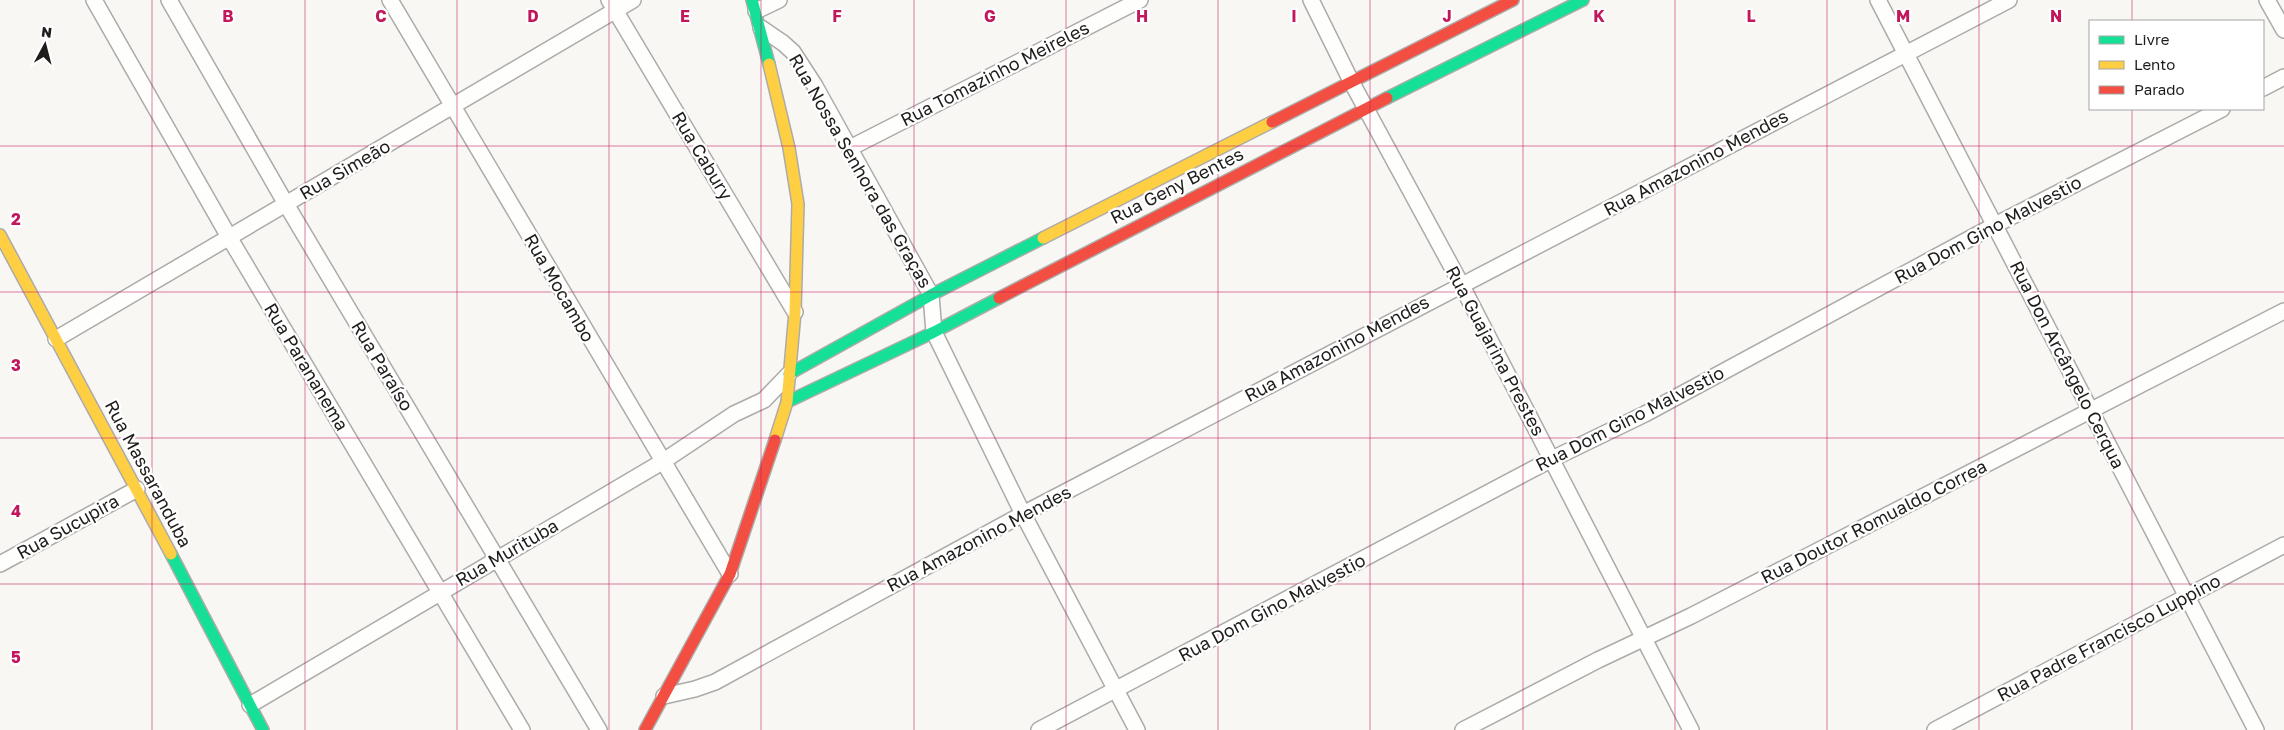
<svg xmlns="http://www.w3.org/2000/svg" width="2284" height="730" viewBox="0 0 2284 730" font-family="'Golos Text',sans-serif">
  <style>
    .lines { fill: none; stroke-linecap: round; stroke-linejoin: round }
    .street-casing { stroke: #adaba9; stroke-width: 18 }
    .fast-casing { stroke: #adaba9; stroke-width: 14 }
    .slow-casing { stroke: #adaba9; stroke-width: 14 }
    .jam-casing { stroke: #adaba9; stroke-width: 14 }
    .street { stroke: #fefefd; stroke-width: 15 }
    .fast { stroke: #16e098; stroke-width: 11 }
    .slow { stroke: #ffcf43; stroke-width: 11 }
    .jam { stroke: #f24e42; stroke-width: 11 }
    .grid { fill: none; stroke: #c2185b; stroke-width: 1; stroke-opacity: 0.55 }
    .labels { text-anchor: middle; stroke-width: 4.5; stroke-linejoin: round; paint-order: stroke }
    .street-label { font-size: 18px; fill: #1e1d1b; stroke: #fff }
    .grid-label { font-size: 16px; text-anchor: middle; font-weight: bold; fill: #c2185b; stroke: #fff; stroke-width: 4.5; stroke-linejoin: round; paint-order: stroke }
  </style>
  <rect width="100%" height="100%" fill="#f9f7f4"/>
  <g class="lines">
    <!-- street casing -->
    <g class="street-casing">
      <g id="street">
        <polyline points="94,0 229,237 522,730"/>
        <polyline points="169,0 286,204 599,730"/>
        <polyline points="390,0 730,574"/>
        <polyline points="609,0 795,312"/>
        <polyline points="1311,0 1352,83 1461,284 1691,730"/>
        <polyline points="1878,0 2256,730"/>
        <polyline points="2267,0 2284,30"/>
        <polyline points="756,11 779,0"/>
        <polyline points="761,28 783,43 793,52 815,86 931,295 934,332 1023,514 1137,730"/>
        <polyline points="2263,88 2284,77"/>
        <polyline points="850,148 1140,0"/>
        <polyline points="56,339 633,0"/>
        <polyline points="0,564 137,489"/>
        <polyline points="664,696 695,689 715,682 1023,514 2009,0"/>
        <polyline points="250,705 662,462 734,414 764,400 789,374"/>
        <polyline points="1039,730 1552,459 1645,414 1995,225 2222,109"/>
        <polyline points="1463,730 1598,660 1691,616 2284,311"/>
        <polyline points="1935,730 2284,545"/>
      </g>
    </g>
    <!-- fast casing -->
    <g class="fast-casing">
      <g id="fast">
        <polyline points="752,0 769,64"/>
        <polyline points="1387,98 1583,0"/>
        <polyline points="789,374 931,295 1043,238"/>
        <polyline points="787,402 934,332 999,298"/>
        <polyline points="171,554 263,730"/>
      </g>
    </g>
    <!-- slow casing -->
    <g class="slow-casing">
      <g id="slow">
        <polyline points="769,64 789,148 798,204 795,312 787,402 775,440"/>
        <polyline points="0,235 171,554"/>
        <polyline points="1043,238 1272,122"/>
      </g>
    </g>
    <!-- jam casing -->
    <g class="jam-casing">
      <g id="jam">
        <polyline points="1272,122 1513,0"/>
        <polyline points="999,298 1387,98"/>
        <polyline points="645,730 730,574 775,440"/>
      </g>
    </g>
    <!-- street -->
    <use href="#street" class="street"/>
    <!-- fast -->
    <use href="#fast" class="fast"/>
    <!-- slow -->
    <use href="#slow" class="slow"/>
    <!-- jam -->
    <use href="#jam" class="jam"/>
  </g>
  <!-- grid -->
  <path class="grid" d="M152,0V730M305,0V730M457,0V730M609,0V730M761,0V730M914,0V730M1066,0V730M1218,0V730M1370,0V730M1523,0V730M1675,0V730M1827,0V730M1979,0V730M2132,0V21M2132,109V730M0,146H2284M0,292H2284M0,438H2284M0,584H2284"/>
  <g class="labels">
    <!-- street labels -->
    <g class="street-label">
      <text transform="translate(995 74) rotate(-27)" y="6">Rua Tomazinho Meireles</text>
      <text transform="translate(702 156) rotate(59)" y="6">Rua Cabury</text>
      <text transform="translate(1696 163) rotate(-28)" y="6">Rua Amazonino Mendes</text>
      <text transform="translate(345 170) rotate(-30)" y="6">Rua Simeão</text>
      <text transform="translate(860 171) rotate(60)" y="6">Rua Nossa Senhora das Graças</text>
      <text transform="translate(1177 186) rotate(-27)" y="6">Rua Geny Bentes</text>
      <text transform="translate(1988 230) rotate(-28)" y="6">Rua Dom Gino Malvestio</text>
      <text transform="translate(559 288) rotate(60)" y="6">Rua Mocambo</text>
      <text transform="translate(1337 349) rotate(-28)" y="6">Rua Amazonino Mendes</text>
      <text transform="translate(1495 351) rotate(62)" y="6">Rua Guajarina Prestes</text>
      <text transform="translate(2067 365) rotate(63)" y="6">Rua Don Arcângelo Cerqua</text>
      <text transform="translate(382 366) rotate(59)" y="6">Rua Paraíso</text>
      <text transform="translate(306 367) rotate(59)" y="6">Rua Parananema</text>
      <text transform="translate(1630 419) rotate(-27)" y="6">Rua Dom Gino Malvestio</text>
      <text transform="translate(148 474) rotate(62)" y="6">Rua Massaranduba</text>
      <text transform="translate(1874 522) rotate(-27)" y="6">Rua Doutor Romualdo Correa</text>
      <text transform="translate(68 527) rotate(-29)" y="6">Rua Sucupira</text>
      <text transform="translate(979 539) rotate(-28)" y="6">Rua Amazonino Mendes</text>
      <text transform="translate(507 553) rotate(-30)" y="6">Rua Murituba</text>
      <text transform="translate(1272 608) rotate(-28)" y="6">Rua Dom Gino Malvestio</text>
      <text transform="translate(2109 638) rotate(-28)" y="6">Rua Padre Francisco Luppino</text>
    </g>
  </g>
  <g class="grid-label">
    <text x="228" y="22">B</text>
    <text x="381" y="22">C</text>
    <text x="533" y="22">D</text>
    <text x="685" y="22">E</text>
    <text x="837" y="22">F</text>
    <text x="990" y="22">G</text>
    <text x="1142" y="22">H</text>
    <text x="1294" y="22">I</text>
    <text x="1447" y="22">J</text>
    <text x="1599" y="22">K</text>
    <text x="1751" y="22">L</text>
    <text x="1903" y="22">M</text>
    <text x="2056" y="22">N</text>
    <text x="16" y="225">2</text>
    <text x="16" y="371">3</text>
    <text x="16" y="517">4</text>
    <text x="16" y="663">5</text>
  </g>
  <!-- legend -->
  <rect x="2089" y="20" width="175" height="90" fill="#ffffff" stroke="#a5a5a4"/>
  <rect x="2099" y="36" width="25" height="8" fill="#16e098" stroke="#a5a5a4"/>
  <text x="2134" y="45" font-size="15" fill="#1e1d1b">Livre</text>
  <rect x="2099" y="61" width="25" height="8" fill="#ffcf43" stroke="#a5a5a4"/>
  <text x="2134" y="70" font-size="15" fill="#1e1d1b">Lento</text>
  <rect x="2099" y="86" width="25" height="8" fill="#f24e42" stroke="#a5a5a4"/>
  <text x="2134" y="95" font-size="15" fill="#1e1d1b">Parado</text>
  <!-- north arrow -->
  <g transform="translate(45 45) rotate(7)" stroke="#ffffff" stroke-width="4" paint-order="stroke">
  <path d="M0-4L9 19L0 12L-9 19Z" fill="#1e1d1b"/>
  <text y="-8" font-size="14" font-weight="bold" text-anchor="middle" fill="#1e1d1b">N</text>
  </g>
</svg>
